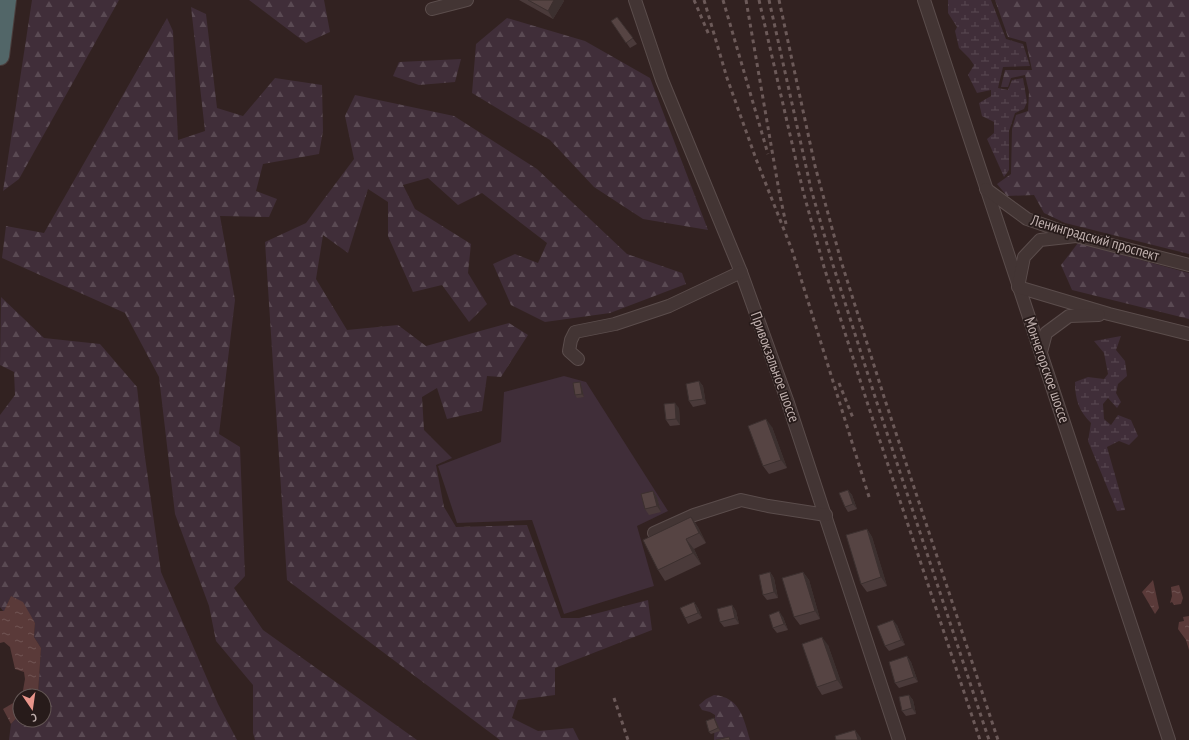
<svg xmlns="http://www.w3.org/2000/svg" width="1189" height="740" viewBox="0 0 1189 740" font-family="'PT Sans Narrow',sans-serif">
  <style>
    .forest { fill: url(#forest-firs) }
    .wetland { fill: url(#wetland-marsh) }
    .garden { fill: #402e39 }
    .water { fill: url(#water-ripples) }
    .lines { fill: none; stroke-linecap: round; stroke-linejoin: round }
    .minor-casing { stroke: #5b4d4c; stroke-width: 14 }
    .highway-casing { stroke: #4a3d3c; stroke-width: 20 }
    .minor { stroke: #433534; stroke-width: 12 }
    .highway { stroke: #526668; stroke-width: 18 }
    .rail { stroke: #6c5a59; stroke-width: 3; stroke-dasharray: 4 4; stroke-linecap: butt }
    .wall { fill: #4a3a3a }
    .shaded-wall { fill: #3c302f }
    .building { fill: #564443; stroke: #3c302f }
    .labels { text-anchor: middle; stroke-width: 3.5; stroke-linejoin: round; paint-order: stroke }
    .street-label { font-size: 15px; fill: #c0b0ae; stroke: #271b1a }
  </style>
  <defs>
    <pattern id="forest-firs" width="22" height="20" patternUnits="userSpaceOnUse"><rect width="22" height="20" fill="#402e39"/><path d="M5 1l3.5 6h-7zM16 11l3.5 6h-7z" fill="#5a4a53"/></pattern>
    <pattern id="wetland-marsh" width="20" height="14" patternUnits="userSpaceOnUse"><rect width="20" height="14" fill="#402e39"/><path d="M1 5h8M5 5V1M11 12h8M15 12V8" fill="none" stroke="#5a4a53"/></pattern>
    <pattern id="water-ripples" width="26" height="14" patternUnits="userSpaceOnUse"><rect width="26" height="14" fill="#5a3a39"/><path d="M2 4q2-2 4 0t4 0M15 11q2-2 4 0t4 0" fill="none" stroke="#705453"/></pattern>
  </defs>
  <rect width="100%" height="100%" fill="#322221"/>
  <!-- forest -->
  <g class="forest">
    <polygon points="32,0 119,0 19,179 3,191"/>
    <polygon points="249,0 324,0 330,32 306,43"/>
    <polygon points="995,0 1189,0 1189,254 1065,223 1044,213 1034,195 1007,196 997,184 1011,174 1012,129 1016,115 1028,111 1029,92 1025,75 1011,78 1008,87 1001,87 1005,70 1032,70 1026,42 1008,37"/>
    <polygon points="191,7 206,14 217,108 243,116 275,78 322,85 323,131 319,154 263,164 256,191 277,199 269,217 220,216 235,300 219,434 240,447 245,576 234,588 263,630 417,740 255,740 253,733 253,685 216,641 209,606 175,514 159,377 125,313 2,258 6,226 44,233 167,18 173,31 178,140 205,131"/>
    <polygon points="507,18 585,41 650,78 708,230 643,219 594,187 550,140 472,93 476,44"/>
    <polygon points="461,59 455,82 419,85 393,76 399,62"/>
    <polygon points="355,95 454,116 537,169 627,254 682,273 686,284 610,313 545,322 511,305 493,264 515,254 538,263 547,243 482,193 458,205 428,178 403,185 415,209 471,244 468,273 487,304 469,322 442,285 413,292 388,236 388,202 368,189 348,253 323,235 316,279 347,330 398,325 426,346 509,323 528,335 501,377 487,376 482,411 447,419 437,388 422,397 424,430 452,458 436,465 444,507 456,527 527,525 561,618 579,618 648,600 652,630 555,668 555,695 518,700 512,718 538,731 573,728 579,740 500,740 287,580 265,242 306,223 354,159 345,116"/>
    <polygon points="1078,243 1189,273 1189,319 1072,290 1061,265"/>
    <polygon points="1,297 44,338 100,344 137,387 144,450 161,572 218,704 237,740 9,740 11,724 20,714 20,720 44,720 44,696 37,696 38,694 41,648 34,637 35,623 11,596 4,612 0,607 0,415 15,395 14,372 0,365"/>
    <path d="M714,695C740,697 744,719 750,740H714L715,715L710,712L702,710L699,705L706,699Z"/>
  </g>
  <!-- wetland -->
  <g class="wetland">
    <polygon points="948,0 991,0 1006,39 1023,44 1030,66 1003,67 998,88 1008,90 1012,80 1023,78 1027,102 1024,109 1015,113 1009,131 1009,170 1004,177 987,139 994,133 994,122 982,116 979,103 991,96 991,90 977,93 968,75 974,65 969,58 959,48 955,31 957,27 948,13"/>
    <path d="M1121,336L1116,350L1125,361L1127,376L1118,384L1116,393L1121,402L1117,408L1108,398L1103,404L1104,419L1111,425L1118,415L1131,420L1138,436L1129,445L1119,441L1107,447L1125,510L1117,511L1088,441L1091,423C1079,411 1075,400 1075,382L1088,377L1104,379L1108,374L1104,353L1094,341Z"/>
  </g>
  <!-- garden -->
  <polygon class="garden" points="564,376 586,382 668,511 637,526 654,586 564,614 532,520 457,523 438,466 501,442 504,392"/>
  <!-- water -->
  <g class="water">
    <polygon points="1153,580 1159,608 1155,614 1142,592"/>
    <polygon points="1179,585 1183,598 1181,604 1174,605 1172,602 1170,603 1172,596 1171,587"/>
    <polygon points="11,596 23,602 35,623 34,637 41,648 38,694 37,696 22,696 25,679 24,672 15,669 10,647 4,642 0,643 0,611 4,611"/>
    <polygon points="1189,616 1189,650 1186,640 1178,629 1179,622 1184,621 1183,617"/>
    <polygon points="20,699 20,714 11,724 3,709"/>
  </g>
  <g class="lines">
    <!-- minor casing -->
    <g class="minor-casing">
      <g id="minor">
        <polyline points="635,0 662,80 741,272 787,400 899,740"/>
        <polyline points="924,0 1169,740"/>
        <polyline points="432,9 467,0"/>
        <polyline points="986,189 1027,219 1076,236 1189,265"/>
        <polyline points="1076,236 1040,240 1024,257 1018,287 1109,314 1189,334"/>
        <polyline points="1041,352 1046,333 1069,316 1099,315"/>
        <polyline points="578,359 569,351 571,340 575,332 615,324 669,306 741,272"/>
        <polyline points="654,533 694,515 741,500 768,506 826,515"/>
      </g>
    </g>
    <!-- highway casing -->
    <g class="highway-casing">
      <polyline id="highway" points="0,56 7,0"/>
    </g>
    <!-- minor -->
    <use href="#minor" class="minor"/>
    <!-- highway -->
    <use href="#highway" class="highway"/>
    <!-- rail -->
    <g class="rail">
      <polyline points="694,0 709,35"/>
      <polyline points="704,0 727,78 756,159 792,250 870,500"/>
      <polyline points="723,0 768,154"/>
      <polyline points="746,0 779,191 786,224"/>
      <polyline points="759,0 803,191 824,267 868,405 980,740"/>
      <polyline points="769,0 811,189 833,265 877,403 989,740"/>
      <polyline points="779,0 815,166 841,261 885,400 998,740"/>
      <polyline points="839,383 853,418"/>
      <polyline points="614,698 628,740"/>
    </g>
  </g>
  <!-- wall -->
  <g class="wall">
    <polygon points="519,0 563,0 564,1 553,19"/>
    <polygon points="617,17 637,44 630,48 611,21"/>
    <polygon points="699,381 703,386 706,404 693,407 689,401"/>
    <polygon points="580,382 581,385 584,397 577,398 575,395"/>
    <polygon points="679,408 680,425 670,426 666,420"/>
    <polygon points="772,427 787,468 769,474 763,466"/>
    <polygon points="848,490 852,495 857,509 848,512 845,507"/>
    <polygon points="653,491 657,497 661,512 649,515 645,509"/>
    <polygon points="691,517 698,527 706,543 694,549 701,564 665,581 658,570"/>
    <polygon points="867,529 872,537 887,586 867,592 861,584"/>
    <polygon points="770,572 774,578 778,598 767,600 763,595"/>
    <polygon points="803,572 809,580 820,619 800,625 794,617"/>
    <polygon points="694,602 698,608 702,618 688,624 685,618"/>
    <polygon points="732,605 736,611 739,624 724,627 720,622"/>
    <polygon points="783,617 788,630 777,633 773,628"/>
    <polygon points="897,625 905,645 889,651 885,646"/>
    <polygon points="828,645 843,688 822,695 817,687"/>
    <polygon points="907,656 911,662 918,682 899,688 895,683"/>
    <polygon points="909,695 913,700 916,714 906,716 902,711"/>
    <polygon points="716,721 720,731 711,734 709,732"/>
  </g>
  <!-- shaded-wall -->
  <g class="shaded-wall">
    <polygon points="554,0 563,0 564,1 553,19 548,11"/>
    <polygon points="699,381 703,386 706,404 703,399"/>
    <polygon points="580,382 581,385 584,397 582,394"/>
    <polygon points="675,403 679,408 680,425 676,419"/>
    <polygon points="766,419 772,427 787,468 781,460"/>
    <polygon points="848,490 852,495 857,509 853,504"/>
    <polygon points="653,491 657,497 661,512 657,506"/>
    <polygon points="691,517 698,527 706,543 699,533"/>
    <polygon points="867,529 872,537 887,586 881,577"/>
    <polygon points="686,539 694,549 701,564 693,553"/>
    <polygon points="770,572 774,578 778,598 774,592"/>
    <polygon points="803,572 809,580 820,619 815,611"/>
    <polygon points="694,602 698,608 702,618 698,613"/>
    <polygon points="732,605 736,611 739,624 735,618"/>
    <polygon points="779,611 783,617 788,630 784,624"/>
    <polygon points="893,620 897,625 905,645 901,640"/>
    <polygon points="822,637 828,645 843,688 837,680"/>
    <polygon points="907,656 911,662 918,682 914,677"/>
    <polygon points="909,695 913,700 916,714 912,708"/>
    <polygon points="714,718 716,721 720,731 718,728"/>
    <polygon points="855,730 861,738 861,740 858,740"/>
  </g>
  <!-- building -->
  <g class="building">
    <polygon points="528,0 554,0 548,11"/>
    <polygon points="617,17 633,38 626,43 611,21"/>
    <polygon points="699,381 703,399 689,401 686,384"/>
    <polygon points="580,382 582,394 575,395 573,383"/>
    <polygon points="675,403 676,419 666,420 664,404"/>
    <polygon points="766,419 781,460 763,466 748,426"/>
    <polygon points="848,490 853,504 845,507 839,493"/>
    <polygon points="653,491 657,506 645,509 641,494"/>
    <polygon points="691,517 699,533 686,539 693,553 658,570 643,540"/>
    <polygon points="867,529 881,577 861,584 846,535"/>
    <polygon points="770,572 774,592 763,595 759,575"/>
    <polygon points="803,572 815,611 794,617 782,578"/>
    <polygon points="694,602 698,613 685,618 680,608"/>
    <polygon points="732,605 735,618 720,622 717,609"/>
    <polygon points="779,611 784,624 773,628 769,615"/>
    <polygon points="893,620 901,640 885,646 877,626"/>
    <polygon points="822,637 837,680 817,687 802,644"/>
    <polygon points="907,656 914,677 895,683 889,662"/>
    <polygon points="909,695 912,708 902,711 899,697"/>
    <polygon points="714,718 718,728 709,732 706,721"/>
    <polygon points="855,730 858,740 836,740 835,736"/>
    <polygon points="729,737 730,740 716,740"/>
  </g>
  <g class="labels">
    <!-- street labels -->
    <g class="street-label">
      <text transform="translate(1095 238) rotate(16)" y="5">Ленинградский проспект</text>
      <text transform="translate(775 367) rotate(70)" y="5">Привокзальное шоссе</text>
      <text transform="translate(1047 370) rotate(71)" y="5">Мончегорское шоссе</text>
    </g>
  </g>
  <!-- north arrow -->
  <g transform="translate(32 708) rotate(167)"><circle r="19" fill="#271b1a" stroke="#645755"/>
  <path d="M0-3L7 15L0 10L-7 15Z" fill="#e8958b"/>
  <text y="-6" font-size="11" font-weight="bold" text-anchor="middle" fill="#c0b0ae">С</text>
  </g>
</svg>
